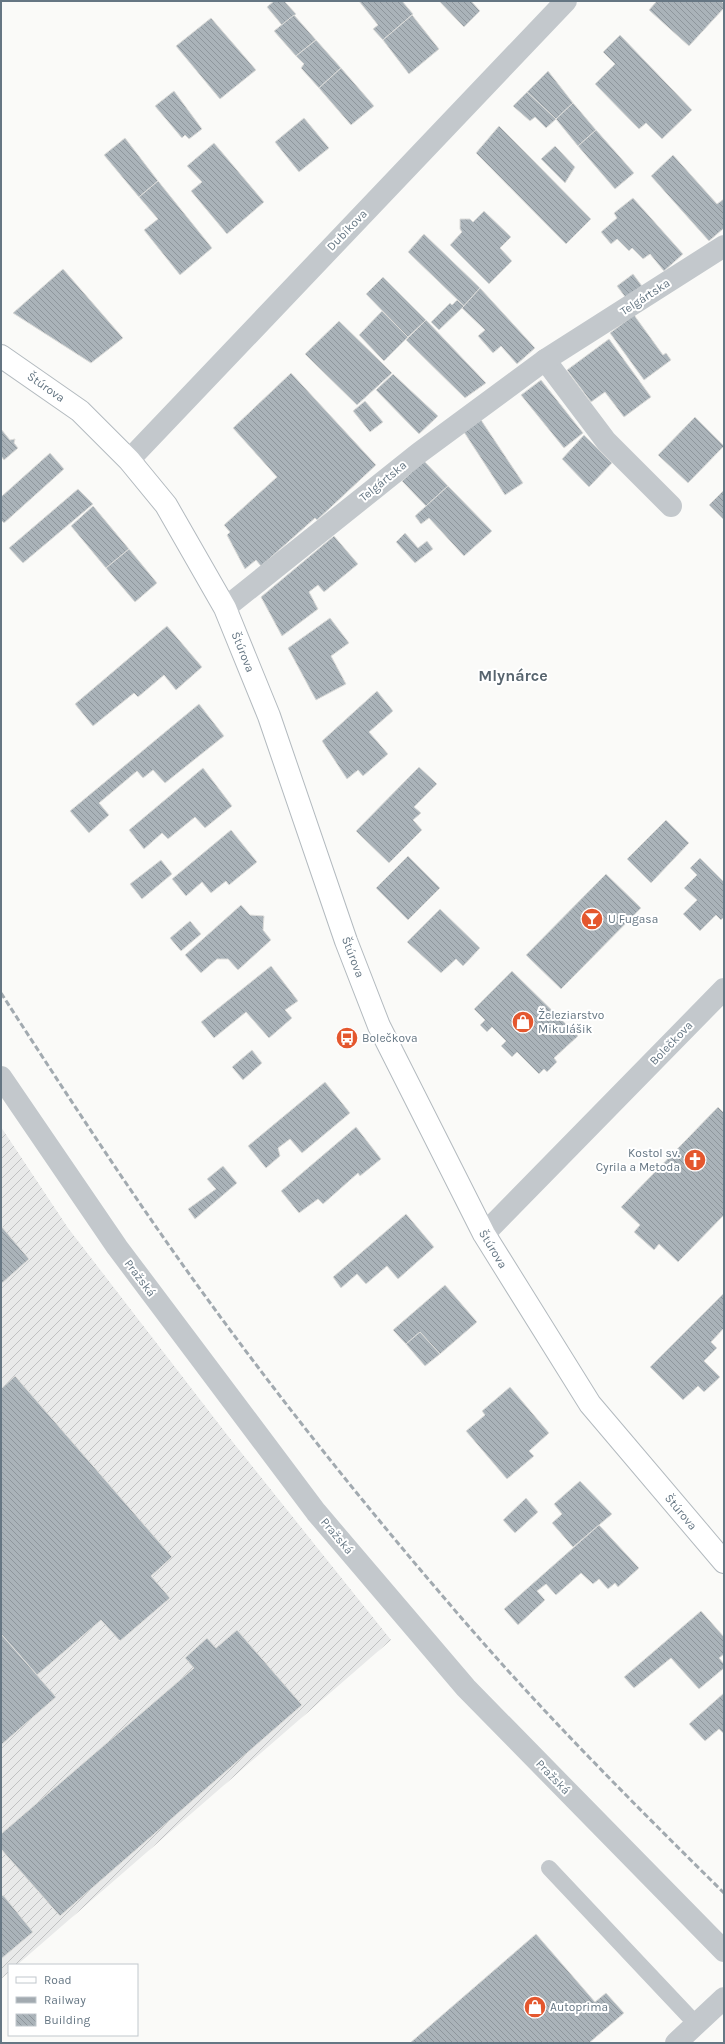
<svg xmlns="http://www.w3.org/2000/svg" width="725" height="2044" viewBox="0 0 725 2044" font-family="Karla,sans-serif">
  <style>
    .industrial { fill: url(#industrial-furrows) }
    .building { fill: url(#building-back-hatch); stroke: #dcdcda }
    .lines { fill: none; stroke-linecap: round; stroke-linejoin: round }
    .secondary-casing { stroke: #b3babf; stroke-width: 24 }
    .lane { stroke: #c3c8cc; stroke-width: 16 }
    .street { stroke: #c3c8cc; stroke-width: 22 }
    .secondary { stroke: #fff; stroke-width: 22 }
    .rail { stroke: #a2aab0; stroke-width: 3; stroke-dasharray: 6 3; stroke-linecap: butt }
    .labels { text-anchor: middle; stroke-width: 4; stroke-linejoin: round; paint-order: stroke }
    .street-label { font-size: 12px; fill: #657683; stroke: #fff }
    .poi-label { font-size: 12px; fill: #657683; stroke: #fff; text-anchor: start }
    .district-label { font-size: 16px; font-weight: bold; fill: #57646e; stroke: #fff }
  </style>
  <defs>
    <pattern id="industrial-furrows" width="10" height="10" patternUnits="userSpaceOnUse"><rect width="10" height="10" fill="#e8e9e9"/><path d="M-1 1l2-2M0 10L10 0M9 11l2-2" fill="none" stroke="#c0c1c2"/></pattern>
    <pattern id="building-back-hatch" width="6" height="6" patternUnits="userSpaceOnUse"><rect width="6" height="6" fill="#aab3b9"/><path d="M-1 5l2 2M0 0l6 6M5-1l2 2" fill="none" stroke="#8e969c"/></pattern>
  </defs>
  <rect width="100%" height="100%" fill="#fafaf8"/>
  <!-- industrial -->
  <polygon class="industrial" points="1,1127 68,1228 228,1436 391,1640 17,1965 9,1965 9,1972 1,1979"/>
  <!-- building -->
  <g class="building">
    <polygon points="274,1 284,1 296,14 282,25 267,7"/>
    <polygon points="359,1 402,1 413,14 383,40 373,29 378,25"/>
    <polygon points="439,1 471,1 480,11 464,27"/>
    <polygon points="657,1 721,1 724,4 724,8 689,46 649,10"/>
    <polygon points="294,15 316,40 296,56 274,31"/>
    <polygon points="412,15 439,49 409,74 383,40"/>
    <polygon points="211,18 256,70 220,99 176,46"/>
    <polygon points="620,35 692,110 662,139 646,123 639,129 595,84 615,64 603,52"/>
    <polygon points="316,40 341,68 319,88 301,68 304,64 296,56"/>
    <polygon points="341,68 374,106 351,125 319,88"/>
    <polygon points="548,71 573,103 556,119 527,92"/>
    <polygon points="174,91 202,129 189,139 185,135 182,138 155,106"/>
    <polygon points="527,92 556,119 546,128 535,117 530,121 513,106"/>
    <polygon points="573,103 596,130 578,146 556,119"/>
    <polygon points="304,118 329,148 299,172 275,142"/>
    <polygon points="499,126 591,219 566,244 476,153"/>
    <polygon points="596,130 634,173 615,189 578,146"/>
    <polygon points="125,138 158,181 139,197 104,155"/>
    <polygon points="214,143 264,202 227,234 191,191 202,182 187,166"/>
    <polygon points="555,146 575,167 565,183 541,159"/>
    <polygon points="673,155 717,204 724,199 724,228 709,241 651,176"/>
    <polygon points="158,181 212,248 180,275 144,230 158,219 139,197"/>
    <polygon points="633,198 683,254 664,271 650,254 643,259 632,248 629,251 617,239 611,244 601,232 617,218 614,213"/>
    <polygon points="484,211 511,237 500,248 512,261 489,284 450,245 462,232 460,229 460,219 470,219 473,222"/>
    <polygon points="424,234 480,288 464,306 408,252"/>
    <polygon points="63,269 123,338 91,363 13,313"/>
    <polygon points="633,274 642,286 626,298 617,286"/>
    <polygon points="383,277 426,320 408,337 366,294"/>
    <polygon points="480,288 535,348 517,364 501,346 493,353 478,336 485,330 462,308"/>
    <polygon points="457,300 464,306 439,330 431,322 450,303 452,305"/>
    <polygon points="382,311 408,337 384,361 359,335"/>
    <polygon points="634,315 663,355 666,353 671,360 644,380 610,333"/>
    <polygon points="426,320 486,383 465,398 406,340"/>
    <polygon points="339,321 392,373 357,405 305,354"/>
    <polygon points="609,339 651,397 624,417 605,392 591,402 567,370"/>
    <polygon points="291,373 376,465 317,520 315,518 261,566 256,560 245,569 227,535 230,532 224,525 277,477 233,428"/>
    <polygon points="393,374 438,416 419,434 376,390"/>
    <polygon points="541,380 583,433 564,448 521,395"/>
    <polygon points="365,401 383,422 370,432 353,411"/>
    <polygon points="695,417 724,446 688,483 658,455"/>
    <polygon points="481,420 523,483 505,495 464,432"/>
    <polygon points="1,429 10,440 15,439 14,443 18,448 4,460 1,456"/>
    <polygon points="584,435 612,463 589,487 562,459"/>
    <polygon points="50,453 64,469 4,523 1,520 1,497"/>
    <polygon points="424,461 448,486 426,506 402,481"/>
    <polygon points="448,486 492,531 464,556 429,518 421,524 415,516"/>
    <polygon points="78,489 93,504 23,563 9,548"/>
    <polygon points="724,490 724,520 709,505"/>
    <polygon points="93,506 129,549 106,568 71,526"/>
    <polygon points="405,533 418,548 427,541 433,549 415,563 396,542"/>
    <polygon points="334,536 358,564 324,592 318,585 309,592 318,609 282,636 261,597"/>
    <polygon points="129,549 157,583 135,602 106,568"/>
    <polygon points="330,618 349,643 331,656 346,684 316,700 288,648"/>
    <polygon points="167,626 202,667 176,690 164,675 138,697 134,693 93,726 75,704"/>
    <polygon points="377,691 393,711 369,732 388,754 363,776 358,770 347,779 322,741"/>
    <polygon points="199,704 224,736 165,783 153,770 143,778 137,771 99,803 109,815 89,833 70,811"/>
    <polygon points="419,767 437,784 414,807 421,813 413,820 422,830 389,863 356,831"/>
    <polygon points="203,768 232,806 205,828 195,817 168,839 162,833 144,849 129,830"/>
    <polygon points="666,820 689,843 651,883 627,859"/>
    <polygon points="231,830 257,862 229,885 226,881 211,893 202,882 186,896 172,879"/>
    <polygon points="408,856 440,888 408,920 376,888"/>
    <polygon points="700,858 724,882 724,917 721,920 716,915 700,931 683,914 697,900 684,888 697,875 690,868"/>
    <polygon points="161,860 172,874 142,899 130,884"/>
    <polygon points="606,874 641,908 561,989 526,955"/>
    <polygon points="241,905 250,915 264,916 263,930 271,940 238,970 228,959 217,959 201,973 185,955"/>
    <polygon points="440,909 480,948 463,966 456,959 441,973 407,942"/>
    <polygon points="190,921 201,934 181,951 170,938"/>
    <polygon points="271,966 298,1001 285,1010 292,1018 269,1038 246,1012 214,1038 201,1022"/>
    <polygon points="512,971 578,1036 554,1058 557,1062 547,1072 544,1069 539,1074 517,1052 512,1057 501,1046 506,1041 492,1027 487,1032 480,1025 485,1020 474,1009"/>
    <polygon points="252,1050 262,1063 243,1080 232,1067"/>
    <polygon points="325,1082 350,1113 302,1153 290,1139 278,1148 280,1156 266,1168 248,1146"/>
    <polygon points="718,1107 724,1113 724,1215 678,1262 659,1244 654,1250 634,1232 640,1225 621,1207"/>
    <polygon points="356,1127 381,1159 360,1176 358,1173 323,1204 318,1199 299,1213 281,1191"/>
    <polygon points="223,1166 237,1183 195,1219 188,1209 216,1189 207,1179"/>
    <polygon points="406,1214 434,1247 398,1279 387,1266 366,1284 357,1274 341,1288 333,1277"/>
    <polygon points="1,1226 29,1259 1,1284"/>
    <polygon points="445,1285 477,1322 440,1354 420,1332 406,1344 393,1330"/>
    <polygon points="724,1293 724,1328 711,1342 717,1348 704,1361 720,1377 704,1392 698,1386 683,1400 650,1367"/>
    <polygon points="420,1332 440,1354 425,1366 406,1344"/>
    <polygon points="15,1376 172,1557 151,1576 170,1598 120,1641 101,1620 37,1675 1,1634 1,1389"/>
    <polygon points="510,1387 549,1433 529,1451 534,1456 507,1479 466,1431 485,1415 482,1411"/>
    <polygon points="580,1481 612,1514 573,1547 552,1523 562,1514 554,1504"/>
    <polygon points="526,1498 538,1512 515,1533 503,1520"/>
    <polygon points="599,1525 639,1568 618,1587 615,1583 608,1589 599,1579 593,1584 581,1573 556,1595 546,1584 537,1591 545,1600 518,1625 504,1609"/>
    <polygon points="701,1611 724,1637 724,1654 719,1658 724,1664 724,1668 699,1689 671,1658 634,1688 624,1677"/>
    <polygon points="237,1630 302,1705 60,1916 1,1849 1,1834 194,1668 185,1658 207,1638 216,1648"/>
    <polygon points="1,1634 56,1697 1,1745"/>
    <polygon points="724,1693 724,1734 719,1729 705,1741 689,1724"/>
    <polygon points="3,1895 33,1932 1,1959 1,1897"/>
    <polygon points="536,1934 595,2002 606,1993 624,2013 589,2043 410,2043"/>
  </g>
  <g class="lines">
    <!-- secondary casing -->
    <g class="secondary-casing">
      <polyline id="secondary" points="1,356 80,411 129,460 166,505 225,608 269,716 346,941 379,1026 484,1234 590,1404 724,1562"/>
    </g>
    <!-- lane -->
    <polyline class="lane" points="549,1868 697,2025"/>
    <!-- street -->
    <g class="street">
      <polyline points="545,360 606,441 671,506"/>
      <polyline points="129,460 566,1"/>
      <polyline points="225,608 419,453 545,360 724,246"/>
      <polyline points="1,1077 117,1247 316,1512 466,1688 724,1951"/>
      <polyline points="484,1234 724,989"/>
      <polyline points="676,2043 724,1998"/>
    </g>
    <!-- secondary -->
    <use href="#secondary" class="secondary"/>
    <!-- rail -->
    <path class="rail" d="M1,993C58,1081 115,1169 175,1254C267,1384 367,1509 471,1629C551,1721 637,1807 724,1893"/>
  </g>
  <!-- icons -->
  <defs>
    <g id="bar-disc" transform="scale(1.15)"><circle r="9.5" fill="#e4572e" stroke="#fff"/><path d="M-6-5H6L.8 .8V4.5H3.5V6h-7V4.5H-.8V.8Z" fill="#fff"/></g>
    <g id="shop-disc" transform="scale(1.15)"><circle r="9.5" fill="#e4572e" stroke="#fff"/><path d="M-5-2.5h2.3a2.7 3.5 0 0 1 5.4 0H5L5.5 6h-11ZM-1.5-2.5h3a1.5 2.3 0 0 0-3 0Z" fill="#fff"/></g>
    <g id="bus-disc" transform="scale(1.15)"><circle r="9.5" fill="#e4572e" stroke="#fff"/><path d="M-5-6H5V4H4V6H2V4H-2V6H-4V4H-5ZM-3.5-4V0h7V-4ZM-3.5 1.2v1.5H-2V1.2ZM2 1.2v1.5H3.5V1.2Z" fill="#fff"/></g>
    <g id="church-disc" transform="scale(1.15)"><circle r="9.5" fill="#e4572e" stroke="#fff"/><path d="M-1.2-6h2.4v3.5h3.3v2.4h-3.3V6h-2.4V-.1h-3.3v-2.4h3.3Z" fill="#fff"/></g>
  </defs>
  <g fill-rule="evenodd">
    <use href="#bar-disc" x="592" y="919"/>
    <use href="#shop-disc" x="523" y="1022"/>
    <use href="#bus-disc" x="347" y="1038"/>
    <use href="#church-disc" x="695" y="1160"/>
    <use href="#shop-disc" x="535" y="2007"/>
  </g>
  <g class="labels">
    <!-- street labels -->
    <g class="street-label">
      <text transform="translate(347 230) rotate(-46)" y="4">Dubíkova</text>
      <text transform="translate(645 297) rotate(-33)" y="4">Telgártska</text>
      <text transform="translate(46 387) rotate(35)" y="4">Štúrova</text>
      <text transform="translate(383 481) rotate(-39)" y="4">Telgártska</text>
      <text transform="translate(243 652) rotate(68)" y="4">Štúrova</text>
      <text transform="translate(353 957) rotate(69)" y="4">Štúrova</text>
      <text transform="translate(671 1043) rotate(-46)" y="4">Bolečkova</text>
      <text transform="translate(493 1249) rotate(59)" y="4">Štúrova</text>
      <text transform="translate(140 1278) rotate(53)" y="4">Pražská</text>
      <text transform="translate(681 1512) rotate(50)" y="4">Štúrova</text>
      <text transform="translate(337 1536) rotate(50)" y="4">Pražská</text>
      <text transform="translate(553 1777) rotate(46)" y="4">Pražská</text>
    </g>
    <!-- poi labels -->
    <g class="poi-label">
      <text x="608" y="923">U Fugasa</text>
      <text x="538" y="1019">Železiarstvo<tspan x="538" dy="14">Mikulášik</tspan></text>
      <text x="362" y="1042">Bolečkova</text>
      <text x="680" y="1157" text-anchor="end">Kostol sv.<tspan x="680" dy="14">Cyrila a Metoda</tspan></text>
      <text x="550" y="2011">Autoprima</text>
    </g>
    <!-- district labels -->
    <g class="district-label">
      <text x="513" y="681">Mlynárce</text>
    </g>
  </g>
  <!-- border -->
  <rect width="725" height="2044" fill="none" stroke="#657683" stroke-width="4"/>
  <!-- legend -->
  <rect x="8" y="1964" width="130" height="72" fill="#ffffff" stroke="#c1c8cd"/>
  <rect x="16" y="1977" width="20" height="6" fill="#ffffff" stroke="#c1c8cd"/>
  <text x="44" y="1984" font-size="12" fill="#657683">Road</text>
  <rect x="16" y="1997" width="20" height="6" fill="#a2aab0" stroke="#c1c8cd"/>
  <text x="44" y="2004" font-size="12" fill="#657683">Railway</text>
  <rect x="16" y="2014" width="20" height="12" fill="url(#building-back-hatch)" stroke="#c1c8cd"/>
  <text x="44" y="2024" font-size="12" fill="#657683">Building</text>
</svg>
